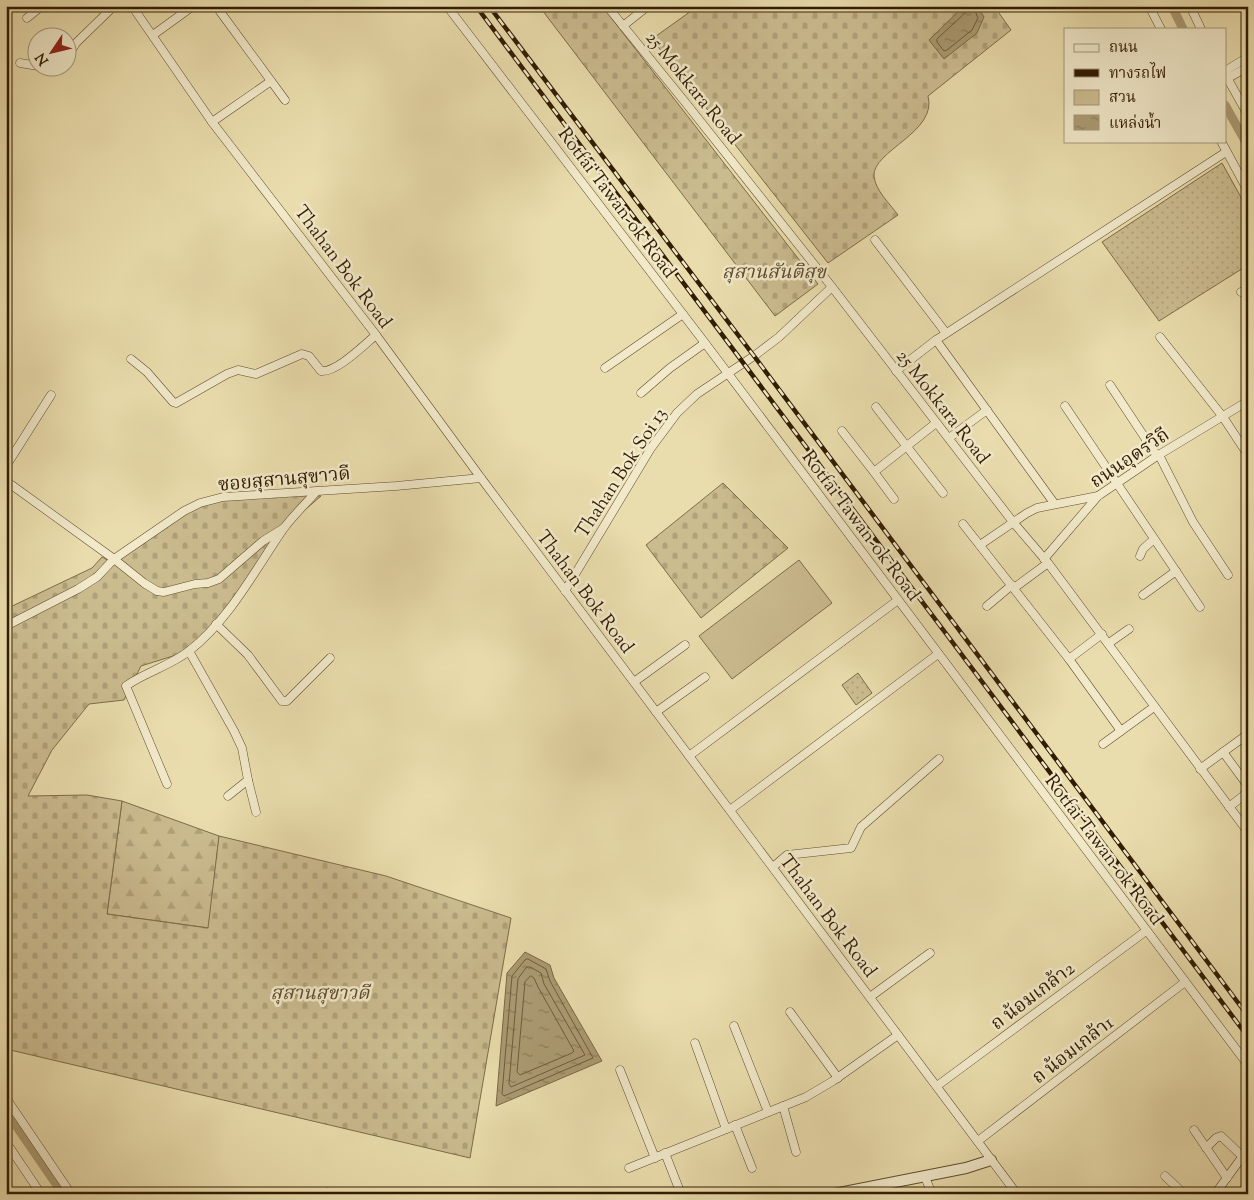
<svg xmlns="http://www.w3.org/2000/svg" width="1254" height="1200" viewBox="0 0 1254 1200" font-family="'Sorts Mill Goudy','Noto Serif Thai',serif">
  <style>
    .grass { fill: url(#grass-dots); stroke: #7e6c48 }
    .forest { fill: url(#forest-firs); stroke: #7e6c48 }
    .cemetery { fill: url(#cemetery-stones); stroke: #7e6c48 }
    .park { fill: #cbbc90; stroke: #7e6c48 }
    .water { fill: url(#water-ripples); stroke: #7a6845 }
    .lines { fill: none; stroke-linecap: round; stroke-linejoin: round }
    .shore { stroke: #6e5c3a; stroke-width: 1 }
    .canal { stroke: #ab9b73; stroke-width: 9 }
    .minor-casing { stroke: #5f4c2c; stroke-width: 9 }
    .tertiary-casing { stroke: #5f4c2c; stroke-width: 12 }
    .minor { stroke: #f1e9ca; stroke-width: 8 }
    .tertiary { stroke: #f1e9ca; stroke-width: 10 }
    .rail-casing { stroke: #311c01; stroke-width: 4.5 }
    .rail { stroke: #f1e9ca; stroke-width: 2.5; stroke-dasharray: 8; stroke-linecap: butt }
    .labels { text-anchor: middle; stroke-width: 5; stroke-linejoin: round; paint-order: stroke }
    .street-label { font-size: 19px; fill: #311c01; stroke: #f1e9ca }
    .park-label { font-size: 19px; font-style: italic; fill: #5f4c2c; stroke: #f1e9ca }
  </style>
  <defs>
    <pattern id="grass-dots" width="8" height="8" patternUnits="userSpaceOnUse" patternTransform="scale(1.25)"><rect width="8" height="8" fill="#cbbc90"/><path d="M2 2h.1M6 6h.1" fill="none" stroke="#afa17a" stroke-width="1.8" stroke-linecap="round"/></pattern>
    <pattern id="forest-firs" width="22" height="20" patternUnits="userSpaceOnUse" patternTransform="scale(1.25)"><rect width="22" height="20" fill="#cbbc90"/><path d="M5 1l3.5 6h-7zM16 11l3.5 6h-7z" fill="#afa17a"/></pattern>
    <pattern id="cemetery-stones" width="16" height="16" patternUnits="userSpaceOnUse" patternTransform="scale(1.25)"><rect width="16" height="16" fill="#cbbc90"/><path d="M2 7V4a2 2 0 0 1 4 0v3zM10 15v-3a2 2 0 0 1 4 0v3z" fill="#afa17a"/></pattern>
    <pattern id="water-ripples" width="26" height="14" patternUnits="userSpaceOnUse" patternTransform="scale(1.25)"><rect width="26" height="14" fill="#ab9b73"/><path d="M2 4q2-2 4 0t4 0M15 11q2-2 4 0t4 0" fill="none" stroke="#8c7e5c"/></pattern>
  </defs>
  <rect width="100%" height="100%" fill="#eaddad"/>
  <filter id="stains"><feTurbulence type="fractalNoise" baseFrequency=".004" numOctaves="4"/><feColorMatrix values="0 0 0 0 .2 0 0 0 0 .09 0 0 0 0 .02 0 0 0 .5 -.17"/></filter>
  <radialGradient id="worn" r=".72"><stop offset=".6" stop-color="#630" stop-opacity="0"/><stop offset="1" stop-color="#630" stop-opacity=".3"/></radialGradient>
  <!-- grass -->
  <g class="grass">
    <polygon points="1222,163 1248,210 1248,265 1159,321 1102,242"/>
    <polygon points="858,673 872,693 856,705 842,685"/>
  </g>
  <!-- forest -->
  <polygon class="forest" points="122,801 219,836 209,928 107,914"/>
  <!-- cemetery -->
  <g class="cemetery">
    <polygon points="539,6 602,6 818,284 775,316"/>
    <path d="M698,6H994L1011,30L928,96C938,132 872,151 874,176C875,190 890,204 898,215L828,263L652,39Z"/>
    <polygon points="723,483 788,548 701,618 646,545"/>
    <polygon points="254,495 321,496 285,527 223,612 189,651 141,666 124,700 89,704 52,750 28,796 87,795 122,801 107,914 208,928 219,836 386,876 511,918 470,1158 6,1049 6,609 92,568 102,557 113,563 200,503"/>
  </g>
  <!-- park -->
  <polygon class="park" points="799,560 832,603 732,679 699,636"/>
  <!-- water -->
  <g class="water">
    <polygon points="964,6 977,6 984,17 977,33 944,59 929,40"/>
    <polygon points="525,952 550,965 554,978 602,1061 496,1106 507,973"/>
  </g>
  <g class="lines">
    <!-- shore -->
    <g class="shore">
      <polyline points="967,6 966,12 937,39 937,42 944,51 947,50 972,30 978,18 973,6"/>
      <polygon points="528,959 546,969 550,981 593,1058 504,1096 502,1094 512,976 525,960"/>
      <polygon points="527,967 530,967 541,973 544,984 585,1055 511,1087 509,1084 518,979"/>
      <polygon points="531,976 534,978 538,987 574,1051 572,1053 520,1075 517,1072 525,982"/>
    </g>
    <!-- canal -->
    <g class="canal">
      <polyline points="1172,6 1183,29"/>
      <polyline points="1225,105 1248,146"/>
      <polyline points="6,1111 63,1194"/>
    </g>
    <!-- minor casing -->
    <g class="minor-casing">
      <g id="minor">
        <polyline points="132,6 212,122 376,335 481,478 1017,1194"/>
        <polyline points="216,6 285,100"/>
        <polyline points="447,6 705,343 1248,1065"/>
        <polyline points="607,6 685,102 832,287 1013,522 1048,563 1248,832"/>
        <polyline points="1149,6 1161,29"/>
        <polyline points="1190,6 1201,29"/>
        <polyline points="27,18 42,6"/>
        <polyline points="623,26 648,6"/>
        <polyline points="153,35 193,6"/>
        <polyline points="68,56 76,43 114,6"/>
        <polyline points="20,63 38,66"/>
        <polyline points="1225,71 1248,57"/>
        <polyline points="1225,74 1248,115"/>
        <polyline points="1228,78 1248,67"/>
        <polyline points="212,122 271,81"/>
        <polyline points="1221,141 1248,191"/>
        <polyline points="875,240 946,333"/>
        <polyline points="1241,292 1248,291"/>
        <polyline points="1160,337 1223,417 1248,455"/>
        <path d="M131,359L147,372L173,402L176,403L227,374L238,370L256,374L302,354L309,356L321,371C336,373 364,345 376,335"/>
        <polyline points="605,368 683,314"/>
        <polyline points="896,371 936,340"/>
        <polyline points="1110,385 1157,456"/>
        <polyline points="641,393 670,368 705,343"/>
        <polyline points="1065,406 1200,607"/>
        <polyline points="876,407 943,493"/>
        <polyline points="842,431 874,472"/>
        <polyline points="949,438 987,410"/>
        <polyline points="1159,455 1193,522 1228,575"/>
        <polyline points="6,466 51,395"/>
        <polyline points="6,481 114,559 144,583 157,591 164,592 195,584 208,583 219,579 263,541 284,528"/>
        <polyline points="894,499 874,472 936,423"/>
        <polyline points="1054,503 936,340 1226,152"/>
        <polyline points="963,524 1069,659 1121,731"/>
        <polyline points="980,545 1027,513 1037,508 1098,496"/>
        <polyline points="1140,556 1143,549 1154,539"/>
        <polyline points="1044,559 1098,496 1157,456 1248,401"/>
        <polyline points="1014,588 1048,563"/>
        <polyline points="565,591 651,448 677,413 697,394 754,356 779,337 832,287"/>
        <polyline points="1143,595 1176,571"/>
        <polyline points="987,606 1012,585"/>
        <polyline points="216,624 248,655 282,701 287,701 330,658"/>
        <polyline points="6,626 78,589 97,577 114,559 184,511 200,503 223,497 396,486 481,478"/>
        <polyline points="1109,643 1129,629"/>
        <polyline points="189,651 234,731 242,748 248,780 228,796"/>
        <polyline points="1069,659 1102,634"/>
        <polyline points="634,682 685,645"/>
        <polyline points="656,712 705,677"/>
        <polyline points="1103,744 1154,707"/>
        <polyline points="1223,752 1248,786"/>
        <polyline points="689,756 898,600"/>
        <polyline points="1200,769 1248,734"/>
        <polyline points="248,780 256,812"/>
        <path d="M167,784L126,686C145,672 170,666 189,651C230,619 255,570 284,528C294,515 306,503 317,491"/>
        <polyline points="1229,807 1243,796 1248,789"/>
        <polyline points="730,810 938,654"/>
        <polyline points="773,867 787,855 851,848 861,827 939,759"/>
        <polyline points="870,997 930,953"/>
        <polyline points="790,1012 838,1078"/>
        <polyline points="734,1026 768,1112"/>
        <polyline points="695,1043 726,1129"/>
        <polyline points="620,1070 655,1158"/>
        <polyline points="937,1086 1146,931"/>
        <polyline points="6,1098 71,1194"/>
        <polyline points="783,1106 796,1152"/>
        <polyline points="735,1125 752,1168"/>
        <polyline points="1194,1130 1227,1178"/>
        <polyline points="978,1141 1185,982"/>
        <polyline points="6,1142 41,1194"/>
        <polyline points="1206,1148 1216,1138 1221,1136 1242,1156"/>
        <polyline points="665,1153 681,1194"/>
        <polyline points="629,1168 806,1097 833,1081 898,1035"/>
        <polyline points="1165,1176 1184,1194"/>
        <polyline points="925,1177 932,1194"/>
        <polyline points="320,1194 327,1192 330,1194"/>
        <polyline points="1215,1194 1248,1149"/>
      </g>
    </g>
    <!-- tertiary casing -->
    <g class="tertiary-casing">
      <polyline id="tertiary" points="834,1194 966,1168 991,1160"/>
    </g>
    <!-- minor -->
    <use href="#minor" class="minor"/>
    <!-- tertiary -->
    <use href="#tertiary" class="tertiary"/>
    <!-- rail casing -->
    <g class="rail-casing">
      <g id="rail">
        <polyline points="476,6 1248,1037"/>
        <polyline points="489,6 754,356 1248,1016"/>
      </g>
    </g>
    <!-- rail -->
    <use href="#rail" class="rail"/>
  </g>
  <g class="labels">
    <!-- street labels -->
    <g class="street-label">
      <text transform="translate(694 87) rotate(51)" y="7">25 Mokkara Road</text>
      <text transform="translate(618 202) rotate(53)" y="7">Rotfai Tawan-ok Road</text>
      <text transform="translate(344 266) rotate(53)" y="7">Thahan Bok Road</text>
      <text transform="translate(944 406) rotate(52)" y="7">25 Mokkara Road</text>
      <text transform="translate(1129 457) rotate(-34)" y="7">ถนนอุดรวิถี</text>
      <text transform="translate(620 472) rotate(-57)" y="7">Thahan Bok Soi 13</text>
      <text transform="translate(284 478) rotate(-5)" y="7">ซอยสุสานสุขาวดี</text>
      <text transform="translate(862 525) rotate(53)" y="7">Rotfai Tawan-ok Road</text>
      <text transform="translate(586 591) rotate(53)" y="7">Thahan Bok Road</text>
      <text transform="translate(1105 849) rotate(53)" y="7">Rotfai Tawan-ok Road</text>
      <text transform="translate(829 915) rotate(53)" y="7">Thahan Bok Road</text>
      <text transform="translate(1032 995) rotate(-37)" y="7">ถ น้อมเกล้า2</text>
      <text transform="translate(1072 1049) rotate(-38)" y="7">ถ น้อมเกล้า1</text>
    </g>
    <!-- park labels -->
    <g class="park-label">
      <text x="774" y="278">สุสานสันติสุข</text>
      <text x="320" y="999">สุสานสุขาวดี</text>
    </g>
  </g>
  <!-- margin -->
  <rect width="1254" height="1200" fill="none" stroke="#eaddad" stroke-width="25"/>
  <rect x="8" y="8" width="1239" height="1185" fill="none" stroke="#311c01" stroke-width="2.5"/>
  <rect x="12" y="12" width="1229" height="1175" fill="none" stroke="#311c01"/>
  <!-- legend -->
  <rect x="1064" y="28" width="162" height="115" fill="#f1e9ca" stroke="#a4977a"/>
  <rect x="1074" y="44" width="25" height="8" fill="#f1e9ca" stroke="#a4977a"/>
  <text x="1109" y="52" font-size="15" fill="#311c01">ถนน</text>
  <rect x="1074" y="69" width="25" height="8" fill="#311c01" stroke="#a4977a"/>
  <text x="1109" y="78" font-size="15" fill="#311c01">ทางรถไฟ</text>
  <rect x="1074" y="90" width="25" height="15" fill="#cbbc90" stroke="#a4977a"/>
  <text x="1109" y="102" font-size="15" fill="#311c01">สวน</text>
  <rect x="1074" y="115" width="25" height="15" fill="url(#water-ripples)" stroke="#a4977a"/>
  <text x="1109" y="128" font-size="15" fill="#311c01">แหล่งน้ำ</text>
  <!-- north arrow -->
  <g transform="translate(52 52) rotate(235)"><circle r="24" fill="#f1e9ca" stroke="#a4977a"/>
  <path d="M0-4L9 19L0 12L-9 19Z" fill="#8f2418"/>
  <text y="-8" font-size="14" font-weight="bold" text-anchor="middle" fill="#311c01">N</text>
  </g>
  <rect width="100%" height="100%" filter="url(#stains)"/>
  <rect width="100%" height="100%" fill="url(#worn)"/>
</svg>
